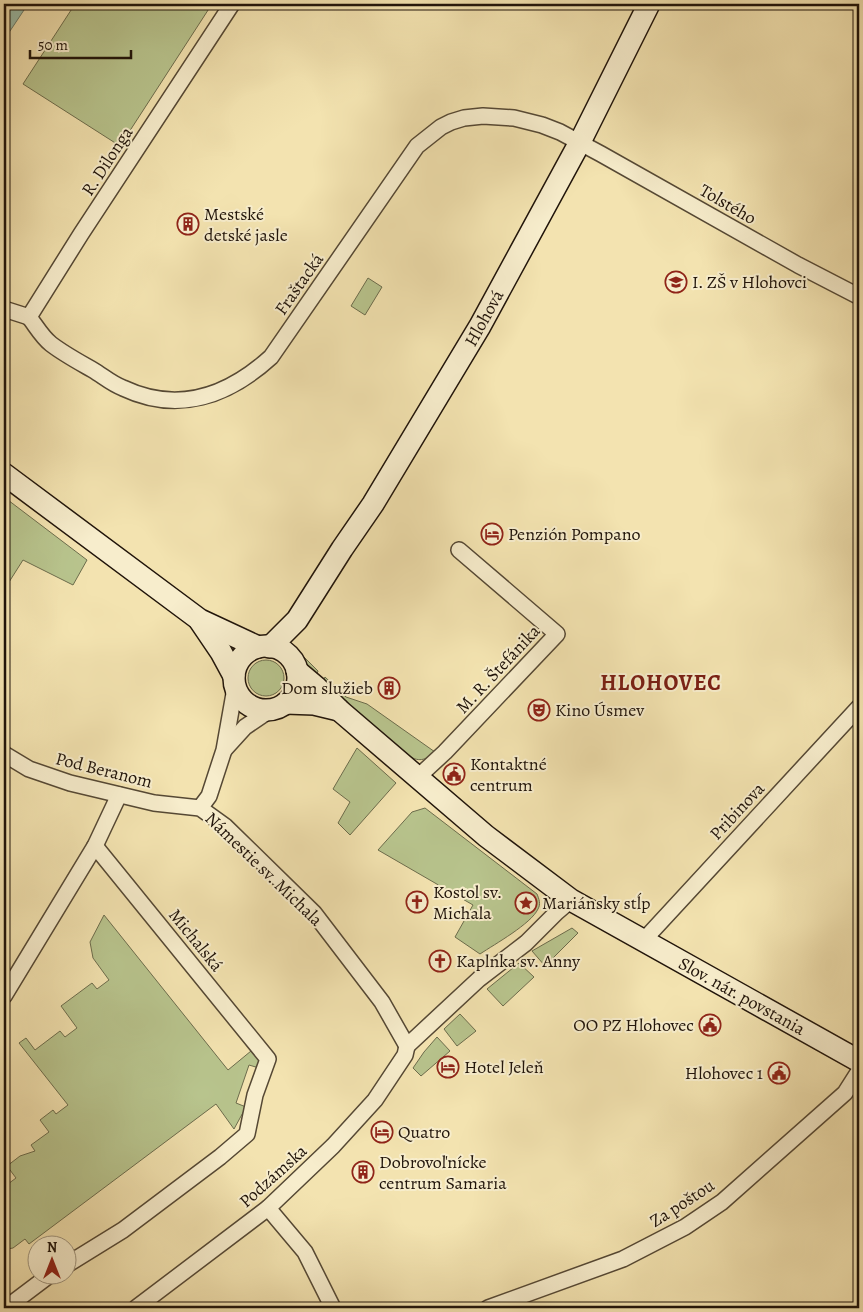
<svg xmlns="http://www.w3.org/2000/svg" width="863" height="1312" viewBox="0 0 863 1312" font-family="Alegreya,serif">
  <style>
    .green { fill: #b8c48d; stroke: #6c6c4c }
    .water { fill: #9bbeaa; stroke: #6a7a6a }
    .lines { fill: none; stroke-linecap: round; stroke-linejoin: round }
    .street-casing { stroke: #554834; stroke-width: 18 }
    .secondary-casing { stroke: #20140a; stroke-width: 24 }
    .street { stroke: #f7edcc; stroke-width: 15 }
    .secondary { stroke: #f7edcc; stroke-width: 21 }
    .labels { text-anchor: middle; stroke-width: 4; stroke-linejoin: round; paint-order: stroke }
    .street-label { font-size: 18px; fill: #20140a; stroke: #f7edcc }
    .poi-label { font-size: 18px; fill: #20140a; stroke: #f7edcc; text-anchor: start }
    .district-label { font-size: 22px; font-weight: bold; letter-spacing: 1px; fill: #7a1f14; stroke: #f7edcc }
  </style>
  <rect width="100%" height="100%" fill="#f3e3b0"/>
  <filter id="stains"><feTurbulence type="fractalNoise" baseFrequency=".004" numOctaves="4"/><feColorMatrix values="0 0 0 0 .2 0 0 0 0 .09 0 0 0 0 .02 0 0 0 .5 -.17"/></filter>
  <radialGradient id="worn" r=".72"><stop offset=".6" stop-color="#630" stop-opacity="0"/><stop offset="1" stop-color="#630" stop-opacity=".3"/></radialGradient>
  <!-- green -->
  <g class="green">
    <polygon points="75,4 212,4 120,146 23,84"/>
    <polygon points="368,278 382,287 365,315 351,306"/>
    <polygon points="4,497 87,560 73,585 23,560 4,590"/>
    <polygon points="299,652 318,671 315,680 300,664"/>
    <circle cx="266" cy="678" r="18"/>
    <path d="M325,677L346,697L367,704L435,752C427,759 420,763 409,756L321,684Z"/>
    <polygon points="357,748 396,783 350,835 338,823 350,802 333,789"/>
    <path d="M425,808L537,894C539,899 541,904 538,909C531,924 495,944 480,954L455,937L473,905L378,850L412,812Z"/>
    <polygon points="104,915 228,1070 251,1051 261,1062 259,1068 249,1065 236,1103 246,1107 234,1129 216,1104 29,1244 25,1239 13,1248 7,1249 4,1251 4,1187 16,1178 7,1166 20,1156 35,1151 31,1145 49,1132 40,1120 53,1110 56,1114 68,1105 19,1043 26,1038 35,1050 60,1031 65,1037 77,1028 61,1006 92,983 97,989 109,980 93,958 90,942"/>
    <polygon points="572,928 578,933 545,966 532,951"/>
    <polygon points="519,963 534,977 503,1006 487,989"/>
    <polygon points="460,1014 476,1031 457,1046 444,1029"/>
    <polygon points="437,1037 450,1051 421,1076 413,1068 424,1052"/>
  </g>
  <!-- water -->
  <polygon class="water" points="4,4 28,4 4,40"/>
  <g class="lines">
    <!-- street casing -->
    <g class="street-casing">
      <g id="street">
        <polyline points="4,309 29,317 81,234 232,4"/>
        <path d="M29,317C36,326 42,337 51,344C64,354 79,362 93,370C103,376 112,384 123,388C178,414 228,396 271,357L417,146L441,127L451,122L464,118L483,116L514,118L542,125L560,132L601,154L798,265L858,296L859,295"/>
        <polyline points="225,749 245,727 270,710"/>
        <polyline points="4,754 29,769 70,783 154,803 200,808 225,826 314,913 382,1002 407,1046"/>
        <polyline points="418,777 445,752 557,634 459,550"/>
        <polyline points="200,808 209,796 224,750 235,688"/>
        <polyline points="643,941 859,707"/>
        <polyline points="4,996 95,846 119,795"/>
        <polyline points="407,1046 479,979 526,943 557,912 571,900"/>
        <polyline points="268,1208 305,1252 333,1308"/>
        <polyline points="68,1264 123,1230 220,1157 247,1134 255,1095 268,1059 95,846"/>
        <polyline points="6,1308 51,1274"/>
        <polyline points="136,1308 268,1208 333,1146 375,1100 405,1055 407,1046"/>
        <polyline points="488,1308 623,1259 685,1227 722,1202 845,1093 859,1071"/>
      </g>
    </g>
    <!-- secondary casing -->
    <g class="secondary-casing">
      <g id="secondary">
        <polyline points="4,474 200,620 258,647"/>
        <polyline points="200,621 221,652 234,676"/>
        <circle cx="266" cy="678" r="32"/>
        <polyline points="270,647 297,620 342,549 373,504 480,326 580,142 649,4"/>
        <polyline points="297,671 316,687 339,710 486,836 571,900 859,1061"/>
        <polyline points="286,703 314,704 339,710"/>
      </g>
    </g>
    <!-- street -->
    <use href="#street" class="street"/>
    <!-- secondary -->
    <use href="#secondary" class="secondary"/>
  </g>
  <!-- icons -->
  <defs>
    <g id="building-ring" transform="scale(1.125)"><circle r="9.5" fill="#f7edcc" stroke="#8f2418" stroke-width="1.5"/><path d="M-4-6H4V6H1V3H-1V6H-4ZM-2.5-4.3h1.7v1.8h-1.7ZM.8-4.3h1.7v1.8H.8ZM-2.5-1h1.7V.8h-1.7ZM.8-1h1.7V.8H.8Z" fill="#8f2418"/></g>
    <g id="school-ring" transform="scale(1.125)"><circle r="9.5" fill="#f7edcc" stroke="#8f2418" stroke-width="1.5"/><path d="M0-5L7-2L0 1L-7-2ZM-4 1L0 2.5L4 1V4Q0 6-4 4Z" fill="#8f2418"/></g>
    <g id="hotel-ring" transform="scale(1.125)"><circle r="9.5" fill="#f7edcc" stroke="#8f2418" stroke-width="1.5"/><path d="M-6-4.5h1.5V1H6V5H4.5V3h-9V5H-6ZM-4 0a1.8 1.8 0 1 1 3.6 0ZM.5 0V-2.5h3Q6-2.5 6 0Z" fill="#8f2418"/></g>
    <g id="theatre-ring" transform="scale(1.125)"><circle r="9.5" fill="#f7edcc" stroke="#8f2418" stroke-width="1.5"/><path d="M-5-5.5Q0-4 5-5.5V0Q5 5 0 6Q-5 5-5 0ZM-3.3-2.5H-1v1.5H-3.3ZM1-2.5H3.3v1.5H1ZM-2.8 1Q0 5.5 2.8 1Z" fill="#8f2418"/></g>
    <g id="civic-ring" transform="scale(1.125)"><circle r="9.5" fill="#f7edcc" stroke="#8f2418" stroke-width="1.5"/><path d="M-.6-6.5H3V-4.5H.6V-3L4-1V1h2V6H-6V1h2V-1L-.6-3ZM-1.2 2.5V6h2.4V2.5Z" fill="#8f2418"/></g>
    <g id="church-ring" transform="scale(1.125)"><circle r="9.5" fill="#f7edcc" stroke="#8f2418" stroke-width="1.5"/><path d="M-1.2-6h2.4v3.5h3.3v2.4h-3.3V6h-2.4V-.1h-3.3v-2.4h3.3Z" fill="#8f2418"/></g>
    <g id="sight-ring" transform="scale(1.125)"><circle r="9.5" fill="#f7edcc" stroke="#8f2418" stroke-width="1.5"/><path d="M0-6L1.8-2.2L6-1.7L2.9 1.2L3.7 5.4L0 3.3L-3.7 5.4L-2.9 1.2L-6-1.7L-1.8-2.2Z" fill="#8f2418"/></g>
  </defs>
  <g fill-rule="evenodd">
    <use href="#building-ring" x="188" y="224"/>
    <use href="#school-ring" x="676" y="282"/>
    <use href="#hotel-ring" x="492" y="534"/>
    <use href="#building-ring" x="389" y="688"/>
    <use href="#theatre-ring" x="539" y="710"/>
    <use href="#civic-ring" x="454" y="774"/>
    <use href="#church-ring" x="417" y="902"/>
    <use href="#sight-ring" x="526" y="903"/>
    <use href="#church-ring" x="440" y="961"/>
    <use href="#civic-ring" x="710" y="1025"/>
    <use href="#hotel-ring" x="448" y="1067"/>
    <use href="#civic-ring" x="779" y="1073"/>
    <use href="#hotel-ring" x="382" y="1132"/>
    <use href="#building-ring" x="363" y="1172"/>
  </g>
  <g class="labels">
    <!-- street labels -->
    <g class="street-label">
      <text transform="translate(107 161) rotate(-57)" y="6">R. Dilonga</text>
      <text transform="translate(728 204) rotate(30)" y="6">Tolstého</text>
      <text transform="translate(299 284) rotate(-55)" y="6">Fraštacká</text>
      <text transform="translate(484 318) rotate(-61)" y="6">Hlohová</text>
      <text transform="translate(498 669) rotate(-47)" y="6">M. R. Štefánika</text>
      <text transform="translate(104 770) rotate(14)" y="6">Pod Beranom</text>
      <text transform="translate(737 811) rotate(-47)" y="6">Pribinova</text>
      <text transform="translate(264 869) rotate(44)" y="6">Námestie sv. Michala</text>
      <text transform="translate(196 940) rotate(51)" y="6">Michalská</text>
      <text transform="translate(742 996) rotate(29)" y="6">Slov. nár. povstania</text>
      <text transform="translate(273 1176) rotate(-42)" y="6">Podzámska</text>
      <text transform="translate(682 1203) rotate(-33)" y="6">Za poštou</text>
    </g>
    <!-- poi labels -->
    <g class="poi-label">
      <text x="204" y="220">Mestské<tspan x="204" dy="21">detské jasle</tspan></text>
      <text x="692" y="288">I. ZŠ v Hlohovci</text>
      <text x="508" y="540">Penzión Pompano</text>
      <text x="373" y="694" text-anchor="end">Dom služieb</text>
      <text x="555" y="716">Kino Úsmev</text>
      <text x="470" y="770">Kontaktné<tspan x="470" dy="21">centrum</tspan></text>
      <text x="433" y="898">Kostol sv.<tspan x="433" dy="21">Michala</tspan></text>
      <text x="542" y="909">Mariánsky stĺp</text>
      <text x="456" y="967">Kaplnka sv. Anny</text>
      <text x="694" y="1031" text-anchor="end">OO PZ Hlohovec</text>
      <text x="464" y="1073">Hotel Jeleň</text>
      <text x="763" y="1079" text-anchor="end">Hlohovec 1</text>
      <text x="398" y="1138">Quatro</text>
      <text x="379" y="1168">Dobrovoľnícke<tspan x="379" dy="21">centrum Samaria</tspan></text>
    </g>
    <!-- district labels -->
    <g class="district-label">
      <text x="661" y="690">HLOHOVEC</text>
    </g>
  </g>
  <!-- margin -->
  <rect width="863" height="1312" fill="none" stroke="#f3e3b0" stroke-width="20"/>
  <rect x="5" y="5" width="853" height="1302" fill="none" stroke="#20140a" stroke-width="2.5"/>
  <rect x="10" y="10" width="843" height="1292" fill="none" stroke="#20140a"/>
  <!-- north arrow -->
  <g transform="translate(52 1260)"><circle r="24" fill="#f7edcc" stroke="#a1967e"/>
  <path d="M0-4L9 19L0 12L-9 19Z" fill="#8f2418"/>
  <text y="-8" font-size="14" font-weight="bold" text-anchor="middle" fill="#20140a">N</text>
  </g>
  <!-- scale -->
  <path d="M30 50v8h101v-8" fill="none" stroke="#20140a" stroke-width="2.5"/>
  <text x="38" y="50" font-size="15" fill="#20140a" stroke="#f7edcc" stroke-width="4" paint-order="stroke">50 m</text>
  <rect width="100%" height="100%" filter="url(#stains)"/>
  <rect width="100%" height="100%" fill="url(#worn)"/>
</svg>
